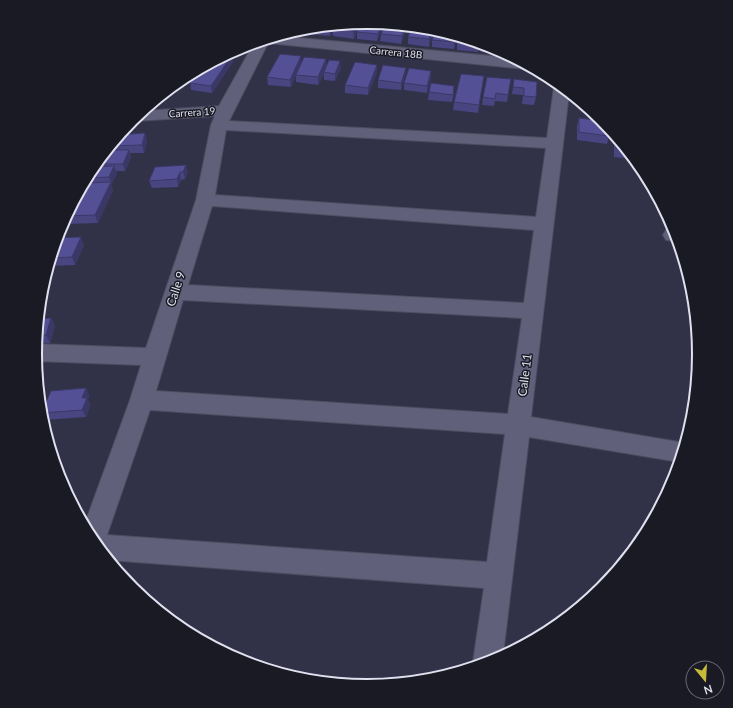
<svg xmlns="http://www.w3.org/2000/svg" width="733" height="708" viewBox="0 0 733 708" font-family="Lato,sans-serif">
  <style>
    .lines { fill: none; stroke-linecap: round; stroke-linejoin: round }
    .minor-casing { stroke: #4d4c5f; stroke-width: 2 }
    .minor { fill: #60607a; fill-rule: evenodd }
    .wall { fill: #484580 }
    .shaded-wall { fill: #3b3868 }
    .building { fill: #545095; stroke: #3b3868 }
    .labels { text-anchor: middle; stroke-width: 3; stroke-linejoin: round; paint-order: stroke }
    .far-street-label { font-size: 10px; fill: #e0e0ef; stroke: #1a1a24 }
    .street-label { font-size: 12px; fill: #e0e0ef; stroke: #1a1a24 }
    .rim { fill: none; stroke: #e0e0ef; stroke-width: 2 }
  </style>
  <rect width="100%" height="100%" fill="#313148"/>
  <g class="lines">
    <!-- minor casing -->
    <g class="minor-casing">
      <g id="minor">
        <path d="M278,36L514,58L531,67L526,69L268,43L229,121L547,138L554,87L558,83L569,93L531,417L685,443L679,462L529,437L503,655L493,661L475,666L473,662L484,588L108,560L90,538L84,526L130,400L141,365L35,361L36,344L146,348L196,200L211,125L215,116L136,121L131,120L142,111L219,106L254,43ZM226,130L546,148L536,217L215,195ZM212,206L534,230L524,303L188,285ZM183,300L522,318L508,414L156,391ZM150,410L505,434L487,562L107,535Z"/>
        <polygon points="674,229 678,241 666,240 663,235 666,230"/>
      </g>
    </g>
    <!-- minor -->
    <use href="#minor" class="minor"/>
  </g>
  <!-- wall -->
  <g class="wall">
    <polygon points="360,23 354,39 333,36 332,30 330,36 309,34 309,28 306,33 290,32 302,28"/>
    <polygon points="382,28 377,41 357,39 357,32"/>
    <polygon points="431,28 434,29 429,47 408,44 408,37"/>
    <polygon points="406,30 401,44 380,41 381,34"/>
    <polygon points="456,36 457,36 454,49 432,47 432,40"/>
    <polygon points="457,42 480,43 478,52 457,50"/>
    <polygon points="482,44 494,47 504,53 503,55 481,52"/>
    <polygon points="233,62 212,93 191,90 190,83"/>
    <polygon points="302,62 327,65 341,68 335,81 324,80 324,73 318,85 296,82 296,76 291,87 268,85 267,77"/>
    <polygon points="377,65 377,72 368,95 345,93 345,85"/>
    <polygon points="406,68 405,75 401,90 378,88 378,80"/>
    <polygon points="484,76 478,113 453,110 454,102"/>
    <polygon points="431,78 427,93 404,90 404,83"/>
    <polygon points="511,79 507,102 495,101 494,106 482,105 483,97"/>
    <polygon points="514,79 536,97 534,105 522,104 523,95 512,94"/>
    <polygon points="429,92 454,93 452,102 428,100"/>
    <polygon points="579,118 609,136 607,144 577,140 577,126"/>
    <polygon points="145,133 147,141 144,153 130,153 131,157 125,171 116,171 117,173 111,185 113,190 98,223 66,224 64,219 74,201 83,192 88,183 86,178 91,169 119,135"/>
    <polygon points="616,138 633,158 633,159 614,157 614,146"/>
    <polygon points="155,167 188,172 185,179 181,180 178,187 152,188 149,181"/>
    <polygon points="56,238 84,245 75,265 48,266"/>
    <polygon points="51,318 55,326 50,343 36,343 38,319"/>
    <polygon points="86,388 89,395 88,399 90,405 86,417 45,420 41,413"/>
  </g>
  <!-- shaded-wall -->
  <g class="shaded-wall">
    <polygon points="357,23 360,23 354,39 353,31"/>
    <polygon points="382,23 382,28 377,41 378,34"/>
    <polygon points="335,25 332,29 330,36 329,29 331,26"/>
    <polygon points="406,26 406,30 401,44 402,36"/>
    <polygon points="306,28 309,28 306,33"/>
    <polygon points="433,29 434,29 429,47 429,39"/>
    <polygon points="456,36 457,36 454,49 454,42"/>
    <polygon points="232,55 233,62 212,93 211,86"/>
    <polygon points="301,56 302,64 296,75 296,76 291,87 290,80"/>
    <polygon points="326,59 327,67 318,85 318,77"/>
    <polygon points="340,61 341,68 335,81 335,74"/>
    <polygon points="377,65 377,72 368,95 368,88"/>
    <polygon points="406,68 405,75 401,90 401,83"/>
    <polygon points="431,71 431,78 427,93 427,86"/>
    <polygon points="145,133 147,141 144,153 142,145"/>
    <polygon points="129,150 131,157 125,171 123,164"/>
    <polygon points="186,165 188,172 185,179 183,172"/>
    <polygon points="114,166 117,173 111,185 113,190 98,223 95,215 111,182 109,177"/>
    <polygon points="180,172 181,180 178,187 177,179"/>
    <polygon points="81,237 84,245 75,265 72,257"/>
    <polygon points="51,318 55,326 50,343 46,335"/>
    <polygon points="86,388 89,395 88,399 90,405 86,417 82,410 82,398"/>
  </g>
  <!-- building -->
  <g class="building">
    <polygon points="367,22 382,23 378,34 357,32 360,23"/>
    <polygon points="357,23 353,31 332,29 334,25"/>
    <polygon points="385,24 406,26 402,36 381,34"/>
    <polygon points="331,26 329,29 314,27"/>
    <polygon points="412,26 433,29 429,39 408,37"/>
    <polygon points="436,30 456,36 454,42 432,40"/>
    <polygon points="459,37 480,43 479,45 457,42"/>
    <polygon points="227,54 232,55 211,86 190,83 200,68"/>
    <polygon points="280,54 301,56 290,80 267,77"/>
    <polygon points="304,57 326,59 318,77 296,75"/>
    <polygon points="329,60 340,61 335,74 324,72"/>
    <polygon points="355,62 377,65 368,88 345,85"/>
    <polygon points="383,65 406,68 401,83 378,80"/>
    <polygon points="409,68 431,71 427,86 404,83"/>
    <polygon points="461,74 484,76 479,105 454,102"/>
    <polygon points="487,77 511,79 508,95 496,93 495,99 483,97"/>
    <polygon points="514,79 537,82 536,97 524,96 524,88 513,87"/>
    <polygon points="431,83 454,86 453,95 429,92"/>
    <polygon points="579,118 603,121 609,129 609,136 579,132"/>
    <polygon points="145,133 142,145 110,146 119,135"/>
    <polygon points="616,138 617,139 627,150 616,149"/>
    <polygon points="106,150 129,150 123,164 95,164"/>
    <polygon points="186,165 183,172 180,172 177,179 149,181 155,167"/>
    <polygon points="114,166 109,177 86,178 91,169 93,167"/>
    <polygon points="111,182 95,215 65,216 79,192 83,192 87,183"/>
    <polygon points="81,237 72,257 50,258 56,238"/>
    <polygon points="51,318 46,335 36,336 38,319"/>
    <polygon points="86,388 82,398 87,398 82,410 41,413 51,391"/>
  </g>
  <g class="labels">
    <!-- far-street labels -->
    <g class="far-street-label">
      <text transform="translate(396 52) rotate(6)" y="4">Carrera 18B</text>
      <text transform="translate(192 112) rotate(-4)" y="4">Carrera 19</text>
    </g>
    <!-- street labels -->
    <g class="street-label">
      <text transform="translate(176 289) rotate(-72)" y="4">Calle 9</text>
      <text transform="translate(525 375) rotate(-83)" y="4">Calle 11</text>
    </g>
  </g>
  <!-- crop -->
  <path d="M0 0H733V708H0ZM42 354a325 325 0 1 1 650 0a325 325 0 1 1-650 0Z" fill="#1a1a24" fill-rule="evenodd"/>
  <path class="rim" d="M42 354a325 325 0 1 1 650 0a325 325 0 1 1-650 0Z"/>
  <!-- north arrow -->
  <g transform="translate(705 680) rotate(162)"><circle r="19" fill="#1a1a24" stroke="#696975"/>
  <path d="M0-3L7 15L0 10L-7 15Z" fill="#c7bb3b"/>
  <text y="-6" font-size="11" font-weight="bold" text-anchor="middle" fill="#e0e0ef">N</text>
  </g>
</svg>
